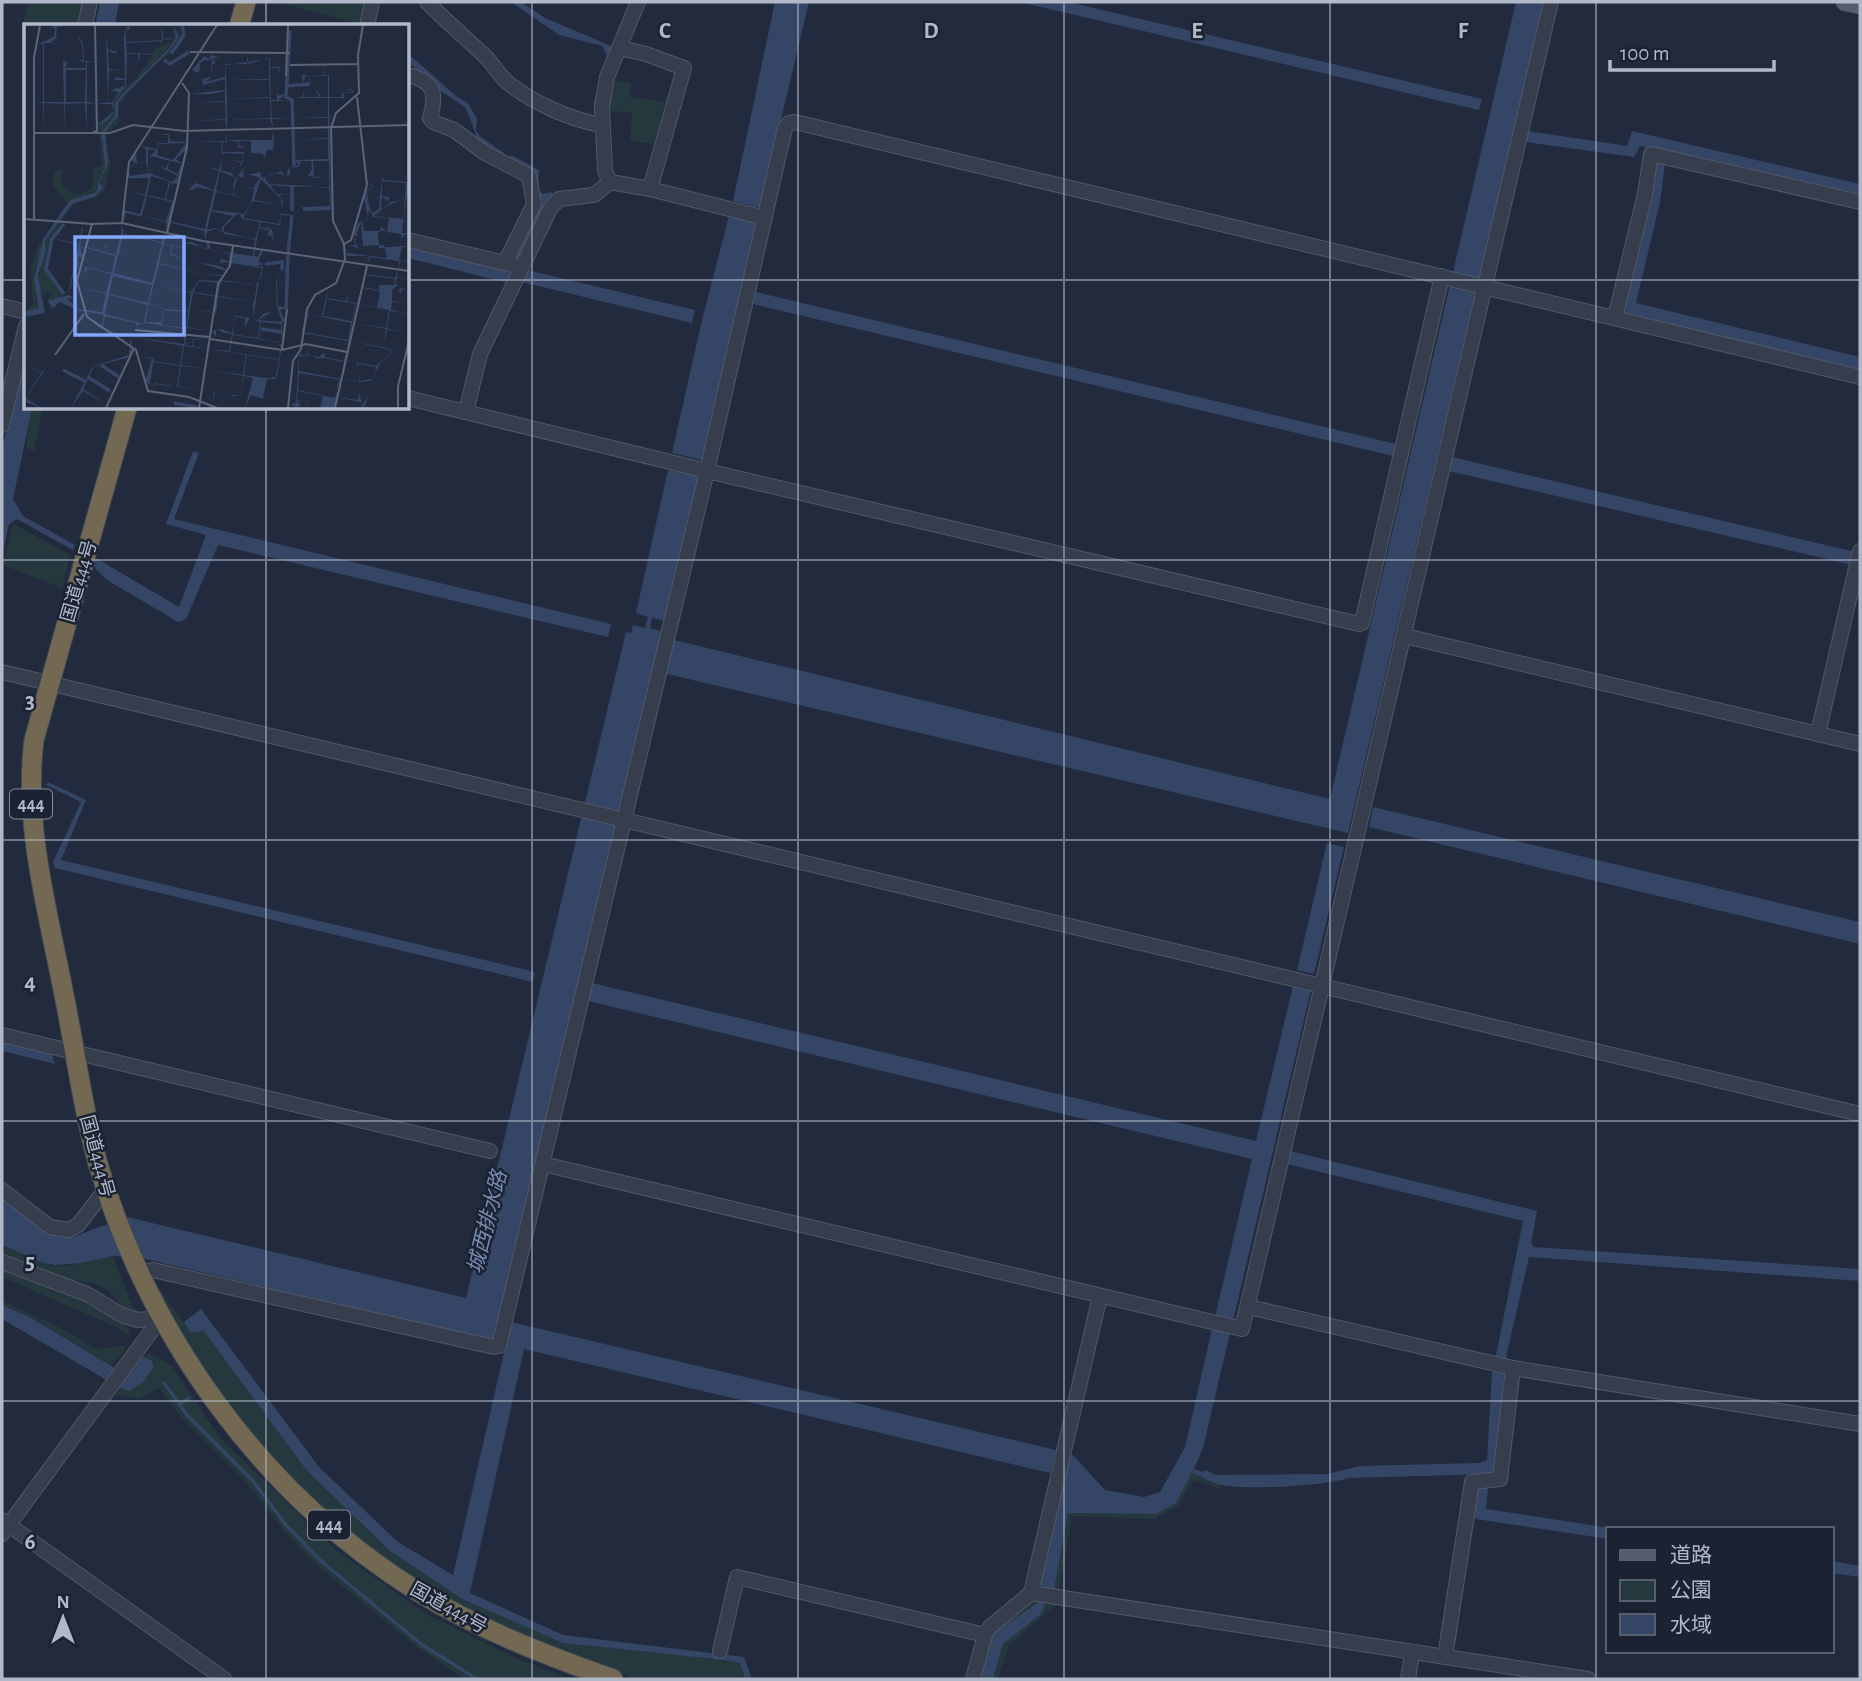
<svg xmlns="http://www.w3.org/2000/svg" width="1862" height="1681" viewBox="0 0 1862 1681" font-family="'Alegreya Sans','Noto Sans JP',sans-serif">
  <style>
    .green { fill: #24383e }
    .water { fill: #354565 }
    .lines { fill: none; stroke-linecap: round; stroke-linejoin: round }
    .stream { stroke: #354565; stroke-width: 3.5 }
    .minor-casing { stroke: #515868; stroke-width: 16 }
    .major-casing { stroke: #3f4656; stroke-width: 19 }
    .highway-casing { stroke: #414858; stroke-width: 21 }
    .minor { stroke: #363d4d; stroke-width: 14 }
    .major { stroke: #545c6d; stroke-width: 18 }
    .highway { stroke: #736953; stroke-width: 19 }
    .grid { fill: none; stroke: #b1b8c8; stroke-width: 2; stroke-opacity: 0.55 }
    .labels { text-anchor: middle; stroke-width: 5; stroke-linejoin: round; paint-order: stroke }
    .shield { fill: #1b2232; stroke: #848b9b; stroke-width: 2 }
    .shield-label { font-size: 18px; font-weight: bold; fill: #b1b8c8 }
    .street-label { font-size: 19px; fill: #b1b8c8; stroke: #1b2232 }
    .water-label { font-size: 21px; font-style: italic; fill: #788cb2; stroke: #1b2232 }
    .inset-river { fill: none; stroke: #354565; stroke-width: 3.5 }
    .inset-road { fill: none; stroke: #5b6375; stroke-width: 2 }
    .view { fill: #83a7fc; fill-opacity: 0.15; stroke: #83a7fc; stroke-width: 3.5 }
    .inset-edge { fill: none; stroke: #b1b8c8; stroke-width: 3.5 }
    .grid-label { font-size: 23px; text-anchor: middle; font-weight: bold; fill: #b1b8c8; stroke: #1b2232; stroke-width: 5; stroke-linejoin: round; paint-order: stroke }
  </style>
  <rect width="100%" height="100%" fill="#222b3d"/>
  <!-- green -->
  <g class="green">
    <polygon points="28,2 85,2 81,26 26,26 26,33 22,32"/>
    <polygon points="361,2 368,6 363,25 282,3"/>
    <polygon points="611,79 631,83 630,97 665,102 654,144 630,141 632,113 605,110"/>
    <polygon points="32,408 43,408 34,451 27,448 26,445"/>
    <polygon points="13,524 70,555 62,588 3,565"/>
    <path d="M2,1245C15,1251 29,1258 42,1263C65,1270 91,1261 113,1256L134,1311L125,1310C99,1272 85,1287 48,1275C32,1270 17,1262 2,1255Z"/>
    <polygon points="2,1268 90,1300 130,1329 128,1336 116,1327 2,1277"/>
    <polygon points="154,1281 190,1332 197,1333 203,1330 307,1471 390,1551 464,1600 563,1643 724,1660 740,1663 745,1679 636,1679 546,1647 489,1622 424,1586 351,1535 284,1472 229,1407 183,1340"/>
    <polygon points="2,1301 59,1327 96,1349 124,1346 124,1352 110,1365 34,1319 2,1305"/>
    <polygon points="149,1353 172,1366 220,1438 335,1549 423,1612 518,1659 572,1679 465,1679 417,1647 319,1567 284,1531 250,1487 182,1418 159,1388 139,1399 114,1395 122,1389 129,1391 151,1360 142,1357"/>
    <polygon points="1066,1452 1054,1590 1068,1512 1156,1514 1192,1473 1218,1484 1224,1490 1193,1480 1177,1507 1154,1519 1072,1516 1059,1590 1035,1590"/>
    <polygon points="1037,1598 1054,1601 1056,1605 1009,1645 998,1679 993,1679 1003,1644 1041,1614 991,1635 990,1633"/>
  </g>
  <!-- water -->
  <g class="water">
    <polygon points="100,2 119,2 115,26 95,26"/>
    <polygon points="511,2 521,2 545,18 611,46 613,52 598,119 594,119 594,102 607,55 602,46 559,35"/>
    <polygon points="775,2 809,2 760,208 733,201"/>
    <polygon points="1020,2 1068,2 1482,99 1479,110"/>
    <polygon points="1516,2 1544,2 1348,833 654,671 493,1340 141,1258 113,1256 82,1263 56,1265 43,1263 2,1245 2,1197 52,1235 70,1238 127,1217 466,1298 626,632 631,633 633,625 645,628 648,617 636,613 668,470 698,476 666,621 652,618 650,628 663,632 662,637 1330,799"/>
    <polygon points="408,56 412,57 456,96 468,103 477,119 476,131 481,137 504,153 501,157 479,143 466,108 441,91 408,62"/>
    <polygon points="1528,131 1627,146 1632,131 1860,184 1860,196 1640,146 1634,157 1525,142"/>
    <polygon points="511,155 539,170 538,189 543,194 552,192 553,198 519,260 513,257 533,191 535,172 507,160"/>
    <polygon points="1655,161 1665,163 1660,202 1636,303 1860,357 1860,370 1622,313"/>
    <polygon points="729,216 756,223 702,460 672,453 702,320"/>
    <polygon points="408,246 513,272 508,283 408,258"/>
    <polygon points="527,270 695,310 692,323 522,282"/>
    <polygon points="756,292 1396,444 1393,456 753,304"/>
    <polygon points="26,349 26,408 32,408 13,499 23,516 75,545 73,550 17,519 9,524 2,556 2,449"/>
    <polygon points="193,451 199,453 174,519 611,624 608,637 218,545 186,619 178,622 107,580 92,565 94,557 179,607 206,535 166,524"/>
    <polygon points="1452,457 1855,552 1852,565 1449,471"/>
    <polygon points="48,782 86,800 61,860 535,972 533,982 55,868 53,862 81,802 46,785"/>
    <polygon points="1373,807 1860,922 1860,944 1369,827"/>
    <polygon points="1327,843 1344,847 1314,974 1297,970"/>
    <polygon points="592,983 1256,1141 1293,986 1311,990 1233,1321 1215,1317 1252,1159 588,1001"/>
    <polygon points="2,1041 51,1052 55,1064 2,1051"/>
    <polygon points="1290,1151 1537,1211 1531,1243 1534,1247 1860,1269 1860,1281 1529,1257 1505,1362 1495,1360 1523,1221 1287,1164"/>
    <polygon points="2,1305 33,1319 128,1376 142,1357 151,1360 154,1367 143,1382 129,1391 122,1389 2,1319"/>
    <polygon points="201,1309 319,1467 398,1542 453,1575 511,1322 1056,1450 1050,1473 524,1349 470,1593 563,1635 744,1657 752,1679 745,1679 740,1663 724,1660 563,1643 464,1600 390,1551 307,1471 203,1330 197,1333 190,1332 184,1322"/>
    <path d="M1212,1329L1230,1333L1203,1448L1194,1469L1203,1472L1206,1470L1216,1475L1327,1474L1360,1466L1479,1463L1487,1460L1492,1371L1504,1374L1497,1466L1492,1474L1349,1478C1323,1486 1243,1491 1217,1484C1207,1481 1202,1476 1192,1473L1176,1503L1156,1514L1068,1513L1054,1590L1043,1589L1040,1580L1068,1453L1074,1456L1105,1490L1144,1497L1160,1492L1185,1447Z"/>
    <polygon points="1483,1487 1488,1488 1486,1509 1617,1529 1608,1529 1608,1539 1476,1519 1473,1514 1476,1488"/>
    <polygon points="1832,1561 1860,1566 1860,1577 1832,1573"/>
    <polygon points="1040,1601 1046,1602 1041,1614 1003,1644 993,1679 979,1679 991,1635"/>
  </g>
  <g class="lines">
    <!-- stream -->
    <g class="stream">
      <polyline points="164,1383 187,1415 253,1481 285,1524 321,1561 421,1644 477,1679"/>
      <polyline points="179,1405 189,1398"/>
    </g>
    <!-- minor casing -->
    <g class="minor-casing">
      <g id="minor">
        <path d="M427,2C446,21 467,39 487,58C494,66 500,76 508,83C533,103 571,120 602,125"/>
        <polyline points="638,2 607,77 602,107 605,171 610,182 650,189 765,218"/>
        <polyline points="85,26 90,2"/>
        <polyline points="367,26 372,2"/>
        <polyline points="620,48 646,54 684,68 650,189"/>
        <path d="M408,75C435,82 437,93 430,118L433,122L454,130L485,153L529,176L534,204L505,263"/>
        <polyline points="408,240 513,265"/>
        <polyline points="2,306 26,312"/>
        <polyline points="1615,318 1645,194 1651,154 1860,202"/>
        <polyline points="408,398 707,471 785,128 789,123 795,122 1860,377"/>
        <polyline points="466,412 480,354 550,209 559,199 594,195 610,182"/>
        <polyline points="2,425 26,326"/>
        <polyline points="1405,636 1860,744"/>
        <polyline points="2,672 1860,1114"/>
        <polyline points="1818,734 1860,551"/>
        <polyline points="2,1035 490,1151"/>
        <polyline points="543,1164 1242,1329 1551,2"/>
        <polyline points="2,1190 50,1227 68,1230 78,1225 106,1189"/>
        <polyline points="2,1262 87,1294 122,1315 138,1320 161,1318"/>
        <polyline points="140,1273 153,1270 494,1347 499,1346 707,471 1359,624 1362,623 1442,276"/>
        <polyline points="1249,1307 1513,1368 1860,1424"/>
        <polyline points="2,1520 224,1679"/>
        <polyline points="2,1534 161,1318"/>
        <polyline points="1031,1593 1588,1679"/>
        <polyline points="720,1651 737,1577 985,1635"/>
        <polyline points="1445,1657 1472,1482 1500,1479 1513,1368"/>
        <polyline points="973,1679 985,1635 990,1627 1031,1593 1100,1296"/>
        <polyline points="1408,1679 1412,1654"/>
      </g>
    </g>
    <!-- major casing -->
    <g class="major-casing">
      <polyline id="major" points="1845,2 1860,5"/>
    </g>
    <!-- highway casing -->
    <g class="highway-casing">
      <g id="highway">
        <polyline points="239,26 246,2"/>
        <path d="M127,408L34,740C23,827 49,915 65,1000C76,1054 83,1111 98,1164C150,1338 262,1494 417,1591C478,1629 545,1655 613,1679"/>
      </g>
    </g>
    <!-- minor -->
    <use href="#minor" class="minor"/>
    <!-- major -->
    <use href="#major" class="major"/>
    <!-- highway -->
    <use href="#highway" class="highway"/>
  </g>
  <!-- grid -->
  <path class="grid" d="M266,2V26M532,2V1679M798,2V1679M1064,2V1679M1330,2V1679M1596,2V1679M2,280H26M408,280H1860M266,408V1679M2,560H1860M2,840H1860M2,1121H1860M2,1401H1860"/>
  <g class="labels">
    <!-- shield labels -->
    <g class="shield">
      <rect x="10" y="789.5" width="42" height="29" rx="5"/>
      <rect x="308" y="1510.5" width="42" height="29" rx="5"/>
    </g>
    <g class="shield-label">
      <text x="31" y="810">444</text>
      <text x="329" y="1531">444</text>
    </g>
    <!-- street labels -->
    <g class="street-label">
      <text transform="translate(78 581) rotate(-74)" y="7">国道444号</text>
      <text transform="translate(98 1156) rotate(75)" y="7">国道444号</text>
      <text transform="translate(449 1607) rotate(29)" y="7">国道444号</text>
    </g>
    <!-- water labels -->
    <g class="water-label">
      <text transform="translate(487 1222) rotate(-76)" y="7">城西排水路</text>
    </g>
  </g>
  <!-- overview -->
  <g transform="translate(24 24)">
    <rect width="385" height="385" fill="#222b3d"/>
    <path d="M148,1L153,8L151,16L91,79V91L77,116L81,141L74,166L46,176L34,192L44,179L28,160L31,148L18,149L38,146L37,159L51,172L68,165L69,145L78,141L74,100L89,89V77L102,59V63L111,56L134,24L150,16ZM154,1L157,9V17L140,35L125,43L112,61L109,64L104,68L99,73L102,77L95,78V98L82,111L86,140L81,166L73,173L51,179L37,197L34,212H29L22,245L39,270L36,273L41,274L45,279L40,275L23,277L28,269H20L21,277L14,260L21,217L47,179L74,171L82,143L79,110L90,98L94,77L124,43L146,26L155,13ZM16,215L19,228L12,246L17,275L14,287L0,289L14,275L12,269V275L9,278L7,247Z" fill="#24383e"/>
    <path d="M31,1L41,2L33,3L32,14L27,19H20V78H40L39,37L44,38L41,44H62V38L54,37L59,36L58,21L54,13L48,14L55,13L59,20L60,37H72L63,38V78L72,79L63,80V108L61,79L41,80L40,108V80L20,79L19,109V79L13,78H19V20H14L30,13L31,4H27ZM42,46H62L61,78H42ZM105,1L106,5L102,6V18L138,16L137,1L140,16L144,14L149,15L139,16L129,31L116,30L115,40L114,30H103L102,62L89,77V89L88,91L82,97L76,100H74L89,88L88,80H74L84,78L82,10L84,26L92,27L93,30L84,27L85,45H98L85,46L84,78L87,79L95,68L86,66L101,62V56H91V53L101,55L100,13L102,5ZM139,17L128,30L103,29L102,19ZM150,1L155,13L146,26L95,77L94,92L81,108L84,139L76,159L79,164L72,172L48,180L21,217L22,226L14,252L21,289L0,293V288L15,284L10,256L19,215L46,176L72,168L81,141L77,109L91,92V78L145,24L152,14ZM186,31L195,33L190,34L191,40H188V53L181,58L201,53L202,31V40H223V31L225,40L246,34V43H256L255,52V44H246L247,76H253V67L254,71H255L262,70L254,76L267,77H247L248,94L268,95H248L249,104L246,95L203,96V106L201,96L165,97L202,95L201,78L165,79L201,77V67L188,70H166L201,66V55L179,61L178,55L188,53L187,40L190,34L183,37L180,36L179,38H176L175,49L168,46L180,32L186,35ZM245,35V55L202,56V41ZM202,56H245L246,73L203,75ZM203,75L246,74L247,94L203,96ZM301,40V51H305V62H321H305V73H318V69L329,68L322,63L330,67L329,69H319L321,74H305L307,186L279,187L278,181L267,179L266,171H255L259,179L258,185V181L229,177L219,194L255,200L257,189L268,192L257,191L256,201L266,203L237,198L236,203L241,205L242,203L246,204L248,206L250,219L247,211L243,212L246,204L242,206L235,204L230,232L234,233L236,227H239L234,238L240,240L232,242L239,243L237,254L235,256L238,244L207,239L197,256L232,261L235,256L229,295V278L194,273L192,289L226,294L221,302V294L211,293L209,310L234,314L236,298L229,295L233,296L241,289L248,288L234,296L258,298L253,283L252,257L256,247L258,245L263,246L256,247L253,257L254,282L262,284L256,286L261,296L258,299L259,321L258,326L254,318L209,311L206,328L255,335L256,327H257L253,352L243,355L237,384L239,375L227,371L221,384L229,354L220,352L216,372H208V384V371L191,368L188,381L190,368L178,366L216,372L219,352L182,345L219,351L222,331L185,325L205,327L208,310L197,308L196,306H192V313L187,314L192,313L188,307L191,306L197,305L208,309L211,292L166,285L163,303L187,307L163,304L161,321L168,322L169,315L186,314L170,316L169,322L184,325L160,322L157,341L181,345L157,342L154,362L177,366L131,359L129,368L130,361L121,358L128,335L116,332L129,334V337L156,341L159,322L108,313L107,331L103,334L70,342L59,365L82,380L59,367L47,384L53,372L18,350L10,362L44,384L10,362L2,374L17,384L0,377L9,362L0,356L9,362L17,350L0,338L17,349L21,344L18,350L53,372L69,342L105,331L106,318L112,306V299L81,292L78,306L94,309L104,319L94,310L84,309L74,303L62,290L77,304L80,291L53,286L36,278L25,287L28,284L24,277L44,271L46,261L34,259L46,261L50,241L24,234L50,241L55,221L33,216V215L55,220L58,203H59L56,223L61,224L56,225L59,233H54L55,244L51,243L47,261L52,263L47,262L44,271L54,275L43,274L54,285L78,288L82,270L54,263V258L55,263L82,269L87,250L64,244L61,249L56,245L61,248V243L62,239L61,243L88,249L91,232L66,225L63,223L81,228L82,223L79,221L74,215L79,221L82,222L83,224L81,228L92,231L99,200V209L137,218L142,209L140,220L159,223L161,218H168L184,226L182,218L186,219V226L229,232L231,216L191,205L183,208L181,217L180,207L144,198L142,208V198L116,192L102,189L100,198V186L116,190L121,172L102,166L121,171L125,154H103L104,143L106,152L125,149L148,158L154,152L136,143L142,144L145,137L144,145L154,150L156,143L158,140L126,132L132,126L124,125V147L135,142L124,148L122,138L105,141L112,139L107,136L112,129L113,139L122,138V125L116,122L134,125V119H144V111L134,110H145L146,117L162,118L163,108L162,126L152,135L158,140L153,160L146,159L142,175L149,177L145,197L181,205L185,186L151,178L185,186L190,167L173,163L168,166L165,165L172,159L190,166L195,147L188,145L186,143L195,146L198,134L197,146L207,149L209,143H210L215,146L217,139L207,136L218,138L219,130L199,129L198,133L197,118H164L202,117L203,107V118H198L199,128H219L220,123L214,124V118L204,116H248L249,106L250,116L268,115L250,116L249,126H243L240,135L239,130L227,129V117H215V122H220L219,137L215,146L210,143L207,149L212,154L221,143L219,148L224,151L236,148L238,154L257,147L262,152L265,144L275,141L271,136L304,135V115L271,116L304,114V94H270L304,93V74H269L279,73V65L280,73H295L291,63L297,73H304V52L283,51L290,63L282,51L279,59L278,51H264H300ZM162,119L149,136L133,131L135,120ZM277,137H287L288,145H280H288L284,152L306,155L305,163H293L305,164L306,182L280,183L268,178V171L253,170L246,161L269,163L291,162L245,160L241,154L247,149L266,151V144L275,143ZM289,137H305V154H290ZM196,147L212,154L209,162L210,165L214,152L220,154L219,149L236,154L229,164L217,161L230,165L227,180L220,190L188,186L192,168L227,175L210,171V165L209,171L192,167ZM127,152L145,157L141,175L123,171ZM237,155L256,174L258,181L230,176ZM123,172L148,178L142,197L118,192ZM187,187L209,192L198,203V209L192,204L183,206ZM215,188L218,195L236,198L231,215L200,210V203ZM99,210L138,219L133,239L95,230ZM161,219L206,230L205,237L170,228L197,235L196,239L205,238L203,246L196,242L173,238L202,247L199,251L178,250L135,239L139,221H147L146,231L161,235L147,230L148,222L160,224ZM94,230L133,239L128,259L90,249ZM135,240L177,250L199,252L195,257L175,256L167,268L131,260L167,269L164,287L141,285L125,279ZM89,252L128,261L124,279L85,270ZM175,257L195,259L193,272L169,268ZM197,257L233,261L230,278L194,272ZM169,269L193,273L190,288L166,285ZM85,271L124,281L119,300L81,290ZM125,280L140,284L137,298H121ZM140,286L164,288L162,304L138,301ZM237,298L257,300L258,320L235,314ZM121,299L161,305L160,320L109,313L113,301ZM223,331L255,336L251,355L220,351ZM129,338L156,342L153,362L126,360ZM359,148V156L385,158L379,197H385L379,198L378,209H385V219L383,210L377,214L378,222H385L378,223L375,236L385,238L377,237L374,245L375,237L346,233L343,241L345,232H323V229L363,234L360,221L339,222L337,198L334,207L332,209L335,211L331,212L332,216V217L331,218L334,223L333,229L334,224L326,222L331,221L330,209L334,199L344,194L340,174L342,166L346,165H348L346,156L349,163H356H349L348,165L343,167L345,183L349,189L355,185L356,174L347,175L356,173ZM358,157L382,159L381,174L357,185L358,173L365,177V173L358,172ZM381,175L379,195L350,192L367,178ZM345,185L349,193L365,194L363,208L377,210L378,222L355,224L354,208L362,206L356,202L357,207H340L338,197L344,195ZM343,242L342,250L371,254L374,246L373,253L385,255L373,254L371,260L374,261L375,265L378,264H380L385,268L379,264L376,270L374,261L368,266V277L385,281L368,278L367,286L385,290L366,287L363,305L377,307L363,306L359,323L369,326L366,332L362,334L356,339L347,357L336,358L335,371L339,372H335L338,377L337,383L345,371L340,384L337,383V378L313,373L310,384H296L299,372L274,367L273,376L283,378L284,384L282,378L273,377L277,381L272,384L267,380L272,379L275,330L283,332L284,321V330L294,335L300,328L301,333L320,337L322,328L321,336L352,342L358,336L366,331L368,326L325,317L322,327L324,317L279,309L278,319V306L284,290L298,292L302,274L291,272L302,274L304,265L303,274L321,277L324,272L323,278L332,279L325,317L359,323L362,305L329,299L362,304L365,286L333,280ZM341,251L371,255L370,261H355V266L338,263ZM338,264L356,267L353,283L334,280ZM303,275L331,280L328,297L299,292ZM285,290L327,299L324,316L279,308ZM285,331L320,338L317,355L275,347V333ZM321,336L333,338L332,344L334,340L352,343L349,355L336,357V350L335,357L318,355ZM275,349L316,356L313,361V364L318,355L336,358L334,376L313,373V367L311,374L274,366Z" fill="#354565" fill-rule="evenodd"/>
    <path class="inset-river" d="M266,6L262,73L268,76L270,142M147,30L160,11L158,1M140,36L146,40L165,28M263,62L286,60M268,163V187M264,230L268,191M241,240L258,238V245M40,270L22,245L28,215L40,200M262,285L264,231M237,305L258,308M77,341L95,353M39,346L63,358M64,353L86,367M150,379L173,383"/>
    <path class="inset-road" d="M166,28L266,29M266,41L334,40M262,52L264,1M69,108L73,107L71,1M10,109H86L109,101L160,107L385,101M0,195L68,200L53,257L63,293L112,326L124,367L165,373L193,384M10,196V34L16,1M98,199L105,138L193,1M68,200L98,199L179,217L385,247M143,209L163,123L165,69L158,59M320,220L327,216L343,161L333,73M111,306L186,313M186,315L258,326L282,320L323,328M258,326L263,285M31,331L60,290M82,384L110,324M175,384L194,260L206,242L209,222M264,384L269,337L277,325L283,285L291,271L312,259L321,235L320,220L309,197L307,104L312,89L335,69L334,31L339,1M311,384L343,242M374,384V362L385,317"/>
    <path class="view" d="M51,213H160V311H51Z"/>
    <rect width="385" height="385" class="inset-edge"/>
  </g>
  <g class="grid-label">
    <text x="665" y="38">C</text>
    <text x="931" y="38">D</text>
    <text x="1197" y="38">E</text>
    <text x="1463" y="38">F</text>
    <text x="30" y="708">3</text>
    <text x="30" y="989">4</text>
    <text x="30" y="1269">5</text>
    <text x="30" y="1549">6</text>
  </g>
  <!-- border -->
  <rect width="1862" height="1681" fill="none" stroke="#b1b8c8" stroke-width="7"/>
  <!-- legend -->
  <rect x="1606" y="1527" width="228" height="126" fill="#1b2232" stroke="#575e6e" stroke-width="2"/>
  <rect x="1620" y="1550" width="35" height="10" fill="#545c6d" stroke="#575e6e" stroke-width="2"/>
  <text x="1670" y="1562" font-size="21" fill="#b1b8c8">道路</text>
  <rect x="1620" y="1580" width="35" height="21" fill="#24383e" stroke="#575e6e" stroke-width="2"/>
  <text x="1670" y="1597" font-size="21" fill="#b1b8c8">公園</text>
  <rect x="1620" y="1614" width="35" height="21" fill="#354565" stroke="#575e6e" stroke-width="2"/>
  <text x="1670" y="1632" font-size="21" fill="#b1b8c8">水域</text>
  <!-- north arrow -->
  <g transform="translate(63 1618)" stroke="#1b2232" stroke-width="5" paint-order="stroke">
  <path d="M0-5L12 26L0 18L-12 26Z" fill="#b1b8c8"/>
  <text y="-10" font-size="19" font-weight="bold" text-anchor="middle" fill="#b1b8c8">N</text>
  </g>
  <!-- scale -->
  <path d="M1610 60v10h164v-10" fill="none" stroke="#b1b8c8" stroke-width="3.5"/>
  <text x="1620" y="60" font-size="21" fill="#b1b8c8" stroke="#1b2232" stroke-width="5" paint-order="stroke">100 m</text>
</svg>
